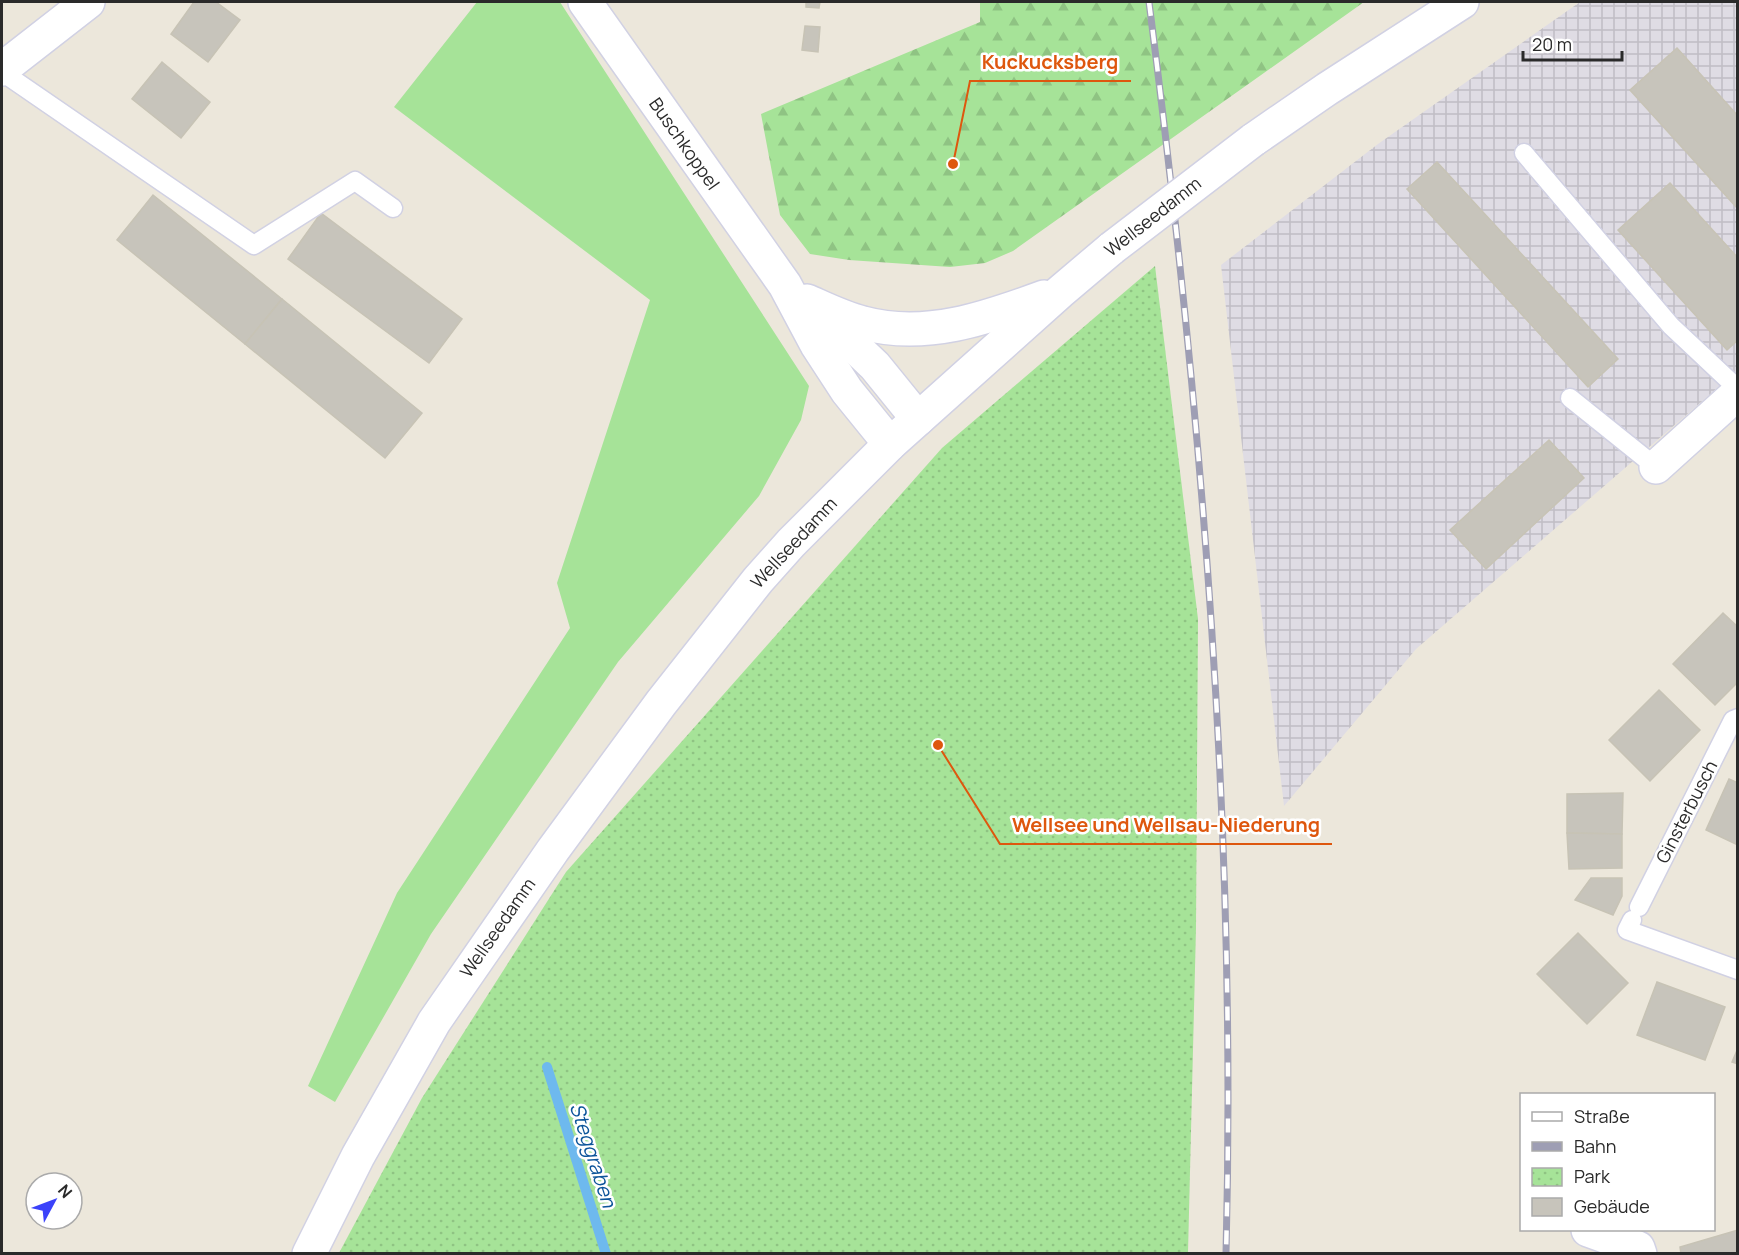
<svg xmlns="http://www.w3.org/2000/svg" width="1739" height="1255" viewBox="0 0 1739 1255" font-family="Manrope,sans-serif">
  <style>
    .industrial { fill: url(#industrial-grid) }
    .grass { fill: #a6e398 }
    .forest { fill: url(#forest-firs) }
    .park { fill: url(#park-dots) }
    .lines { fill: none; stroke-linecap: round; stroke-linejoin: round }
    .stream { stroke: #6eb9ee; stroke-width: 10 }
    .building { fill: #c7c4bb; stroke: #c7c3b5; stroke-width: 1.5 }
    .lane-casing { stroke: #d1d1e3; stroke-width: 21 }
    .street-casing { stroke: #d1d1e3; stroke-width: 36 }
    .secondary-casing { stroke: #d1d1e3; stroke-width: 36 }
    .lane { stroke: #fff; stroke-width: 18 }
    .street { stroke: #fff; stroke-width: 33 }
    .secondary { stroke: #fff; stroke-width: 33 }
    .rail-casing { stroke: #9e9eb4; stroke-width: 7 }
    .rail { stroke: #fff; stroke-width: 4.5; stroke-dasharray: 14; stroke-linecap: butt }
    .secondary-bridge-casing { stroke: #d1d1e3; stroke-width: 36; stroke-linecap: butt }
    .secondary-bridge { stroke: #fff; stroke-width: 33 }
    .labels { text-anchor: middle; stroke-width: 5; stroke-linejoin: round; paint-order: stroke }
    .street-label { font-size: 18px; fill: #2a2a2a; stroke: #fff }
    .water-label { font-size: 20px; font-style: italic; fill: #0d559a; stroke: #fff }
    .leader { fill: none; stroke: #de570e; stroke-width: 2 }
    .callout-dot { fill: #de570e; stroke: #fff; stroke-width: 2 }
    .callout-label { font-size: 20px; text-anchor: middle; font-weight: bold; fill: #de570e; stroke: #fff; stroke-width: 5; stroke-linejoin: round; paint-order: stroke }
  </style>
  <defs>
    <pattern id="industrial-grid" width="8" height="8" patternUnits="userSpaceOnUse" patternTransform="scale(1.5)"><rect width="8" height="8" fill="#dfdce4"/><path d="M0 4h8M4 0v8" fill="none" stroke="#c0bdc4"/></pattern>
    <pattern id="forest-firs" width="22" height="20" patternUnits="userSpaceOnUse" patternTransform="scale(1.5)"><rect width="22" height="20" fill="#a6e398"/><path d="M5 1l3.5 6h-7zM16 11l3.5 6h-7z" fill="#8fc383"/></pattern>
    <pattern id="park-dots" width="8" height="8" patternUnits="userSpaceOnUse" patternTransform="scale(1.5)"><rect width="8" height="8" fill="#a6e398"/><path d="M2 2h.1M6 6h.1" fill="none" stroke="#8fc383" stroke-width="1.8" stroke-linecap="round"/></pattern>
  </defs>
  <rect width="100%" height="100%" fill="#ece7db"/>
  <!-- industrial -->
  <polygon class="industrial" points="1580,2 1737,2 1737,371 1416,649 1284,806 1221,265 1378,144"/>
  <!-- grass -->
  <polygon class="grass" points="477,2 560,2 809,386 801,420 759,496 618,662 431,934 335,1102 308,1086 397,893 570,628 557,583 650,300 394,107"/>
  <!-- forest -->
  <polygon class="forest" points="980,2 1364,2 1013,251 985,263 950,267 849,260 810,254 780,215 761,114 980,22"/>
  <!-- park -->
  <polygon class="park" points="1155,266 1198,619 1196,928 1188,1253 339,1253 422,1098 566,872 942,448"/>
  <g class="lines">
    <!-- stream -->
    <polyline class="stream" points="547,1067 606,1254"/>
  </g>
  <!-- building -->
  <g class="building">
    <polygon points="194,2 216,2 240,20 208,62 171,34"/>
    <polygon points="806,2 820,2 819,8 806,7"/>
    <polygon points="805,26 820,27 818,52 802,50"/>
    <polygon points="1677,48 1738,116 1738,209 1630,90"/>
    <polygon points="162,62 210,102 181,138 132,99"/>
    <polygon points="1437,162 1618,359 1588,387 1407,189"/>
    <polygon points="1670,183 1738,258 1738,340 1727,350 1618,230"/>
    <polygon points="153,195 282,299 245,344 117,240"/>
    <polygon points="321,213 462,319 429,363 288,259"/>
    <polygon points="282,299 422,413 385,458 245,344"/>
    <polygon points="1549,440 1584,478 1486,569 1450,530"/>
    <polygon points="1723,613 1738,627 1738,682 1715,705 1673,664"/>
    <polygon points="1659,690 1700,730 1650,781 1609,740"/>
    <polygon points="1729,779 1738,783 1738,845 1706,830"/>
    <polygon points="1623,793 1622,834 1567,833 1567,794"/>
    <polygon points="1567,833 1622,834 1622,868 1569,869"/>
    <polygon points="1591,878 1622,878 1622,896 1613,915 1575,900"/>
    <polygon points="1578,933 1628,983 1587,1024 1537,974"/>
    <polygon points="1657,982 1725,1007 1705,1060 1637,1035"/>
    <polygon points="1738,1048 1738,1064 1732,1062"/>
    <polygon points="1738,1230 1738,1254 1681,1254 1680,1247"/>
  </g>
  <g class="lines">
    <!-- lane casing -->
    <g class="lane-casing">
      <g id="lane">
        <polyline points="2,72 254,245 355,181 393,208"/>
        <polyline points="1524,153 1671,326 1738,389"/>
        <polyline points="1570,398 1656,467"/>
        <polyline points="1639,907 1733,720 1738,718"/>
        <polyline points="1632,920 1627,930 1738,970"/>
      </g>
    </g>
    <!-- street casing -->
    <g class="street-casing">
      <g id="street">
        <polyline points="585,2 785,285 817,345 847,391 890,444"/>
        <polyline points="2,69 88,2"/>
        <polyline points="810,304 875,366 918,419"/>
        <polyline points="1656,467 1738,393"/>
        <polyline points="1588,1230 1638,1248 1640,1254"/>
      </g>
    </g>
    <!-- secondary casing -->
    <g class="secondary-casing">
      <g id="secondary">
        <polyline points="1253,140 1327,89 1462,2"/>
        <path d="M807,301C825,309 843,318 863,323C925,340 987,318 1044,297"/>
        <polyline points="309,1254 358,1156 434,1022 553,850 661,703 758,580 791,543 890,444 1060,292 1112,248"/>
      </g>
    </g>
    <!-- lane -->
    <use href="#lane" class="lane"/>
    <!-- street -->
    <use href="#street" class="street"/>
    <!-- secondary -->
    <use href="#secondary" class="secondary"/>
    <!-- rail casing -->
    <g class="rail-casing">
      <path id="rail" d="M1149,2C1202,416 1237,835 1226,1254"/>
    </g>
    <!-- rail -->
    <use href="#rail" class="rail"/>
    <!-- secondary-bridge casing -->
    <g class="secondary-bridge-casing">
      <polyline id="secondary-bridge" points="1112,248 1253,140"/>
    </g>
    <!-- secondary-bridge -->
    <use href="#secondary-bridge" class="secondary-bridge"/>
  </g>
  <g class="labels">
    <!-- street labels -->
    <g class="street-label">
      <text transform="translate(684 144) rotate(55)" y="6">Buschkoppel</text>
      <text transform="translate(1153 217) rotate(-38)" y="6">Wellseedamm</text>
      <text transform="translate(794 543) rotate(-47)" y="6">Wellseedamm</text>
      <text transform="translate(1687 812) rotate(-63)" y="6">Ginsterbusch</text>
      <text transform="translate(498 928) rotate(-55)" y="6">Wellseedamm</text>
    </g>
    <!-- water labels -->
    <g class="water-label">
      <text transform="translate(593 1155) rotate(72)" y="7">Steggraben</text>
    </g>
  </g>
  <!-- callouts -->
  <path class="leader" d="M953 164L970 81H1131M938 745L1000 844H1332"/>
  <g class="callout-dot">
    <circle cx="953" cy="164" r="6"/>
    <circle cx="938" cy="745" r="6"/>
  </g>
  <g class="callout-label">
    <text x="1050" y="69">Kuckucksberg</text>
    <text x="1166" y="832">Wellsee und Wellsau-Niederung</text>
  </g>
  <!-- border -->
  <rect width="1739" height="1255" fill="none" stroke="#2a2a2a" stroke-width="6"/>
  <!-- legend -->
  <rect x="1520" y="1093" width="195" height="138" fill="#ffffff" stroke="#aaaaaa" stroke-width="1.5"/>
  <rect x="1532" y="1112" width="30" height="9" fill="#ffffff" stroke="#aaaaaa" stroke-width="1.5"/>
  <text x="1574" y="1123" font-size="18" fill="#2a2a2a">Straße</text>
  <rect x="1532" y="1142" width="30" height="9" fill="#9e9eb4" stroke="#aaaaaa" stroke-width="1.5"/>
  <text x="1574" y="1153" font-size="18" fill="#2a2a2a">Bahn</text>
  <rect x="1532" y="1168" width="30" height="18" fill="url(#park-dots)" stroke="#aaaaaa" stroke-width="1.5"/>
  <text x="1574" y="1183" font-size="18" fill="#2a2a2a">Park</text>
  <rect x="1532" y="1198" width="30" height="18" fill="#c7c4bb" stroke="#aaaaaa" stroke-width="1.5"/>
  <text x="1574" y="1213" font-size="18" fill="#2a2a2a">Gebäude</text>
  <!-- north arrow -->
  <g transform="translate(54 1201) rotate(49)"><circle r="28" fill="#ffffff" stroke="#aaaaaa" stroke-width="1.5"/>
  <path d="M0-4.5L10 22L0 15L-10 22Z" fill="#3b42fa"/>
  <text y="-9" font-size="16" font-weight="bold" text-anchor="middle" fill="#2a2a2a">N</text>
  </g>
  <!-- scale -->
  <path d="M1523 51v9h99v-9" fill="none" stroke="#2a2a2a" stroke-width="3"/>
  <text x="1532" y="51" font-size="18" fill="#2a2a2a" stroke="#ffffff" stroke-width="4.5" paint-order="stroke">20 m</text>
</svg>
